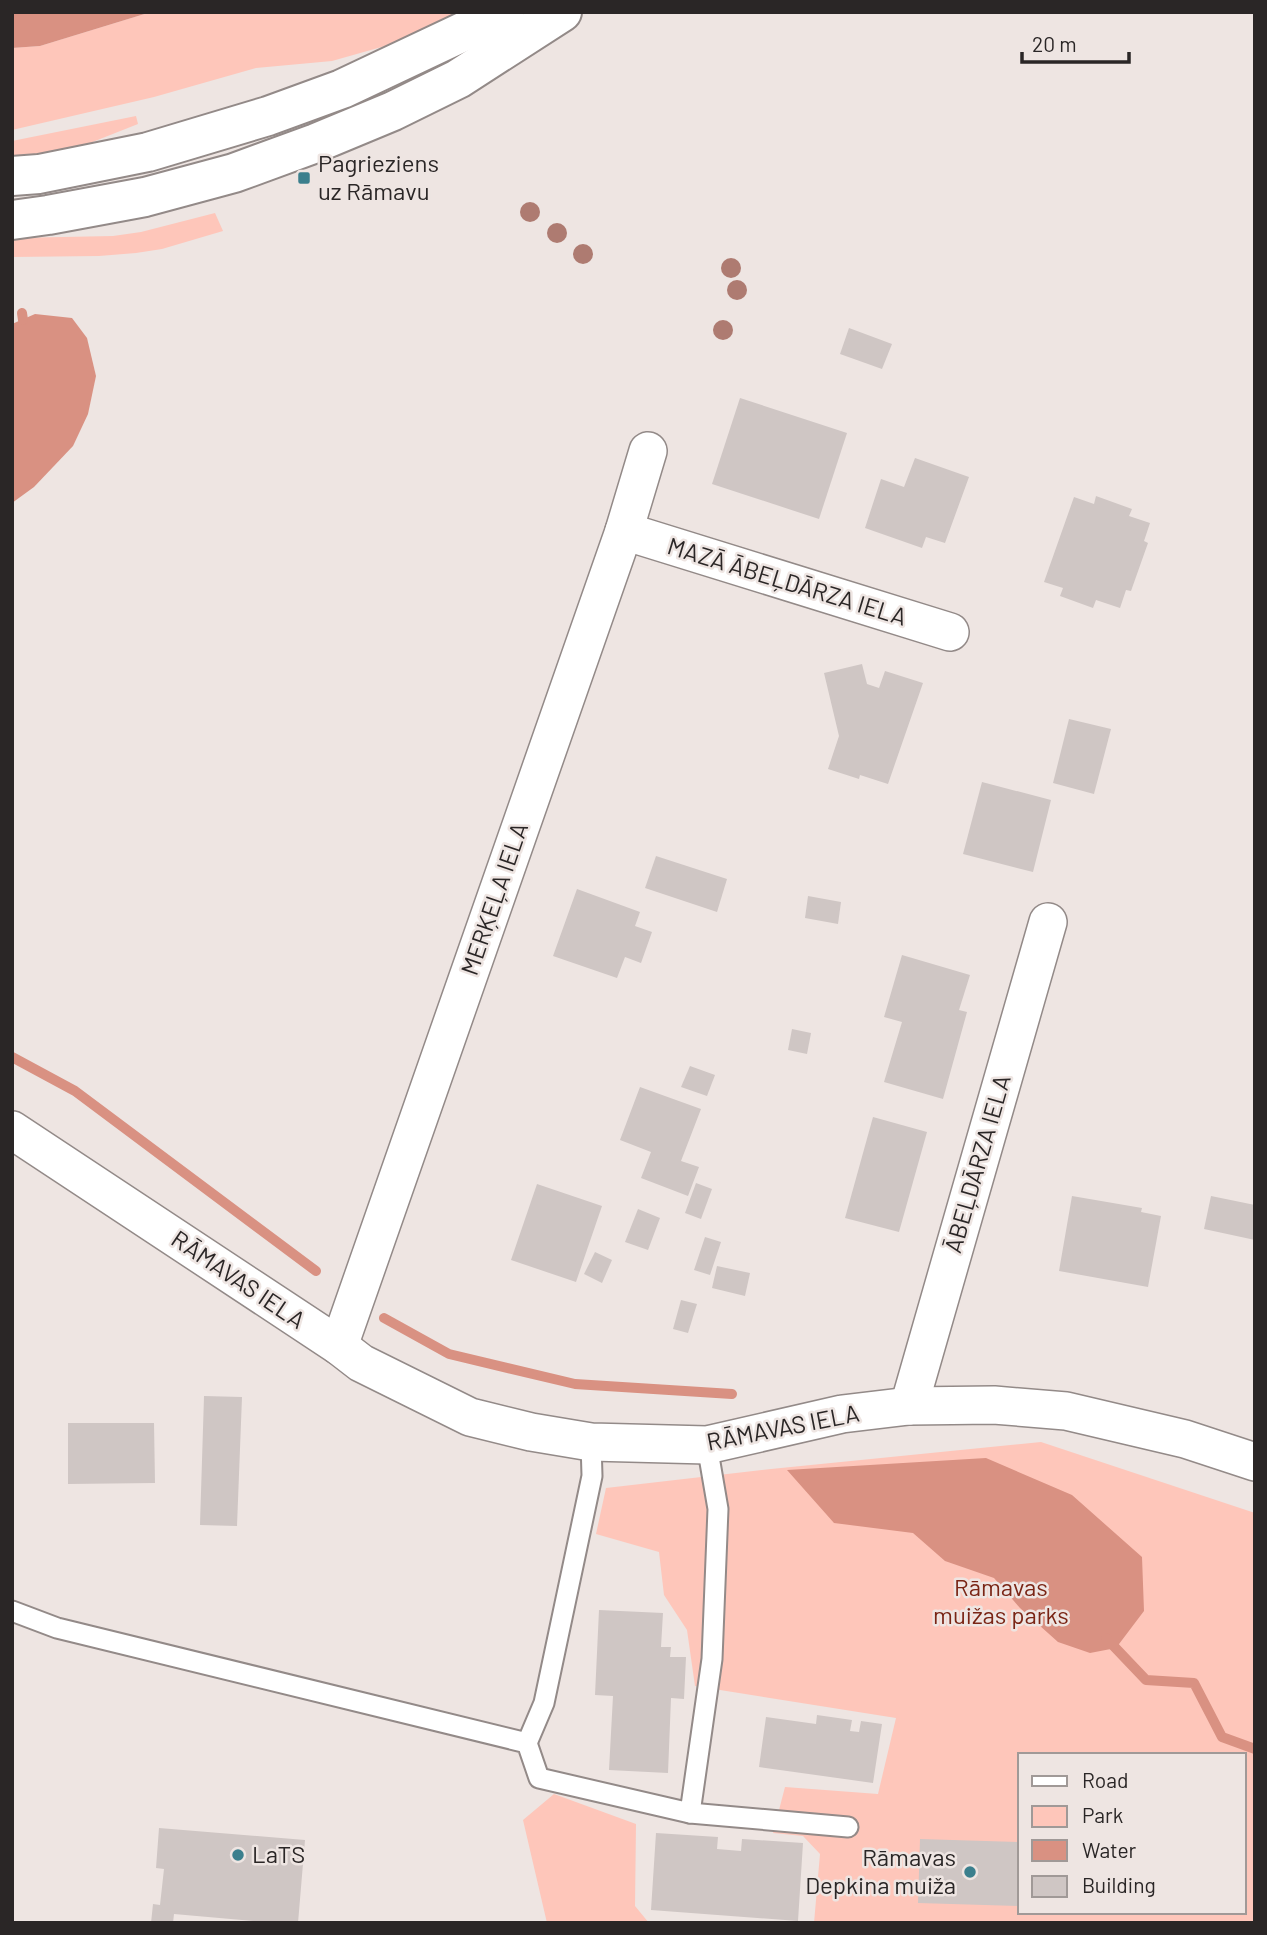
<svg xmlns="http://www.w3.org/2000/svg" width="1267" height="1935" viewBox="0 0 1267 1935" font-family="Barlow,sans-serif">
  <style>
    .green { fill: #fec6ba; fill-rule: evenodd }
    .water { fill: #d99182 }
    .lines { fill: none; stroke-linecap: round; stroke-linejoin: round }
    .stream { stroke: #d99182; stroke-width: 10 }
    .building { fill: #cfc6c4 }
    .service-casing { stroke: #938a88; stroke-width: 23 }
    .minor-casing { stroke: #938a88; stroke-width: 40 }
    .secondary-casing { stroke: #938a88; stroke-width: 42 }
    .service { stroke: #fff; stroke-width: 19 }
    .minor { stroke: #fff; stroke-width: 37 }
    .secondary { stroke: #fff; stroke-width: 38 }
    .tree { fill: #ae7b71 }
    .poi-dot { fill: #3b7f8d; stroke: #eee5e2; stroke-width: 2.5 }
    .labels { text-anchor: middle; stroke-width: 5; stroke-linejoin: round; paint-order: stroke }
    .poi-label { font-size: 24px; fill: #2a2626; stroke: #eee5e2; text-anchor: start }
    .street-label { font-size: 24px; fill: #2a2626; stroke: #eee5e2 }
    .park-label { font-size: 24px; fill: #7a2515; stroke: #eee5e2 }
  </style>
  <rect width="100%" height="100%" fill="#eee5e2"/>
  <!-- green -->
  <g class="green">
    <polygon points="151,12 465,12 385,46 332,61 256,68 154,97 12,130 12,48 40,46"/>
    <polygon points="136,116 138,124 47,160 12,167 12,141"/>
    <polygon points="215,213 223,231 162,249 136,253 99,256 12,257 12,238 113,236 141,232"/>
    <path d="M1041,1442L1255,1513V1923H814L820,1854L803,1836L773,1833L785,1787L878,1794L896,1718L695,1686L687,1630L664,1595L659,1552L596,1534L606,1488L771,1469ZM1020,1755H1244V1912H1020Z"/>
    <polygon points="554,1794 636,1824 635,1906 649,1923 547,1923 523,1820"/>
  </g>
  <!-- water -->
  <g class="water">
    <polygon points="12,12 151,12 40,46 12,48"/>
    <polygon points="35,314 72,318 87,338 96,376 88,414 73,446 34,487 12,503 12,324"/>
    <polygon points="986,1458 1072,1495 1142,1557 1144,1611 1116,1648 1090,1653 1058,1642 1020,1608 994,1578 945,1561 913,1533 834,1523 787,1470"/>
  </g>
  <g class="lines">
    <!-- stream -->
    <g class="stream">
      <polyline points="22,313 23,320"/>
      <polyline points="12,1057 75,1091 316,1271"/>
      <polyline points="384,1318 449,1354 575,1384 732,1394"/>
      <polyline points="1106,1638 1146,1680 1194,1683 1222,1737 1255,1749"/>
    </g>
  </g>
  <!-- building -->
  <g class="building">
    <polygon points="849,328 892,344 882,369 840,354"/>
    <polygon points="740,398 847,433 819,519 712,484"/>
    <polygon points="915,458 969,477 945,543 926,537 922,548 865,528 881,479 904,487"/>
    <polygon points="1096,496 1132,509 1129,516 1150,523 1144,541 1148,543 1131,591 1126,590 1120,608 1096,600 1093,608 1060,596 1063,588 1044,582 1074,497 1094,504"/>
    <polygon points="862,664 867,684 879,688 885,671 923,683 888,784 860,775 859,779 828,769 839,736 824,673"/>
    <polygon points="1069,719 1111,729 1094,794 1053,783"/>
    <polygon points="982,782 1051,800 1033,872 963,854"/>
    <polygon points="656,856 727,879 717,912 645,888"/>
    <polygon points="577,889 640,912 635,926 652,932 641,963 625,957 617,978 553,956"/>
    <polygon points="808,896 841,902 838,924 805,918"/>
    <polygon points="902,955 970,975 959,1010 967,1012 943,1099 884,1082 902,1022 884,1017"/>
    <polygon points="792,1029 811,1033 807,1054 788,1050"/>
    <polygon points="690,1066 715,1075 707,1096 681,1087"/>
    <polygon points="640,1087 701,1109 681,1161 699,1167 688,1196 641,1178 651,1152 620,1140"/>
    <polygon points="873,1117 927,1132 899,1232 845,1218"/>
    <polygon points="696,1183 712,1189 701,1219 685,1213"/>
    <polygon points="537,1184 602,1206 576,1282 511,1260"/>
    <polygon points="1072,1196 1142,1208 1141,1212 1161,1216 1148,1287 1059,1271"/>
    <polygon points="1211,1196 1255,1205 1255,1240 1204,1229"/>
    <polygon points="638,1209 660,1218 648,1250 625,1242"/>
    <polygon points="705,1237 721,1242 710,1275 694,1270"/>
    <polygon points="595,1252 612,1260 602,1283 584,1274"/>
    <polygon points="717,1266 750,1273 745,1296 712,1288"/>
    <polygon points="681,1300 697,1304 688,1333 673,1329"/>
    <polygon points="204,1396 242,1397 237,1526 200,1525"/>
    <polygon points="68,1423 154,1423 155,1483 68,1484"/>
    <polygon points="599,1610 663,1613 661,1647 671,1647 670,1657 686,1657 684,1699 671,1698 668,1773 609,1770 613,1696 595,1695"/>
    <polygon points="817,1715 852,1720 850,1731 859,1732 861,1721 882,1724 873,1783 759,1767 766,1717 816,1724"/>
    <polygon points="159,1828 305,1840 298,1923 276,1923 174,1914 173,1923 151,1923 153,1904 160,1905 164,1869 156,1868"/>
    <polygon points="656,1833 718,1837 717,1849 741,1851 742,1839 803,1843 798,1921 651,1910"/>
    <polygon points="920,1839 1020,1842 1020,1906 918,1903"/>
  </g>
  <g class="lines">
    <!-- service casing -->
    <g class="service-casing">
      <g id="service">
        <polyline points="12,1611 57,1628 527,1743 539,1778 690,1813 712,1659 718,1509 707,1445"/>
        <polyline points="527,1743 544,1703 592,1476 591,1442"/>
        <polyline points="690,1813 848,1827"/>
      </g>
    </g>
    <!-- minor casing -->
    <g class="minor-casing">
      <g id="minor">
        <polyline points="624,531 950,632"/>
        <polyline points="12,1130 339,1346 361,1363 470,1417 531,1432 591,1442 707,1445 842,1414 909,1406 994,1405 1066,1411 1185,1439 1255,1462"/>
        <polyline points="339,1346 624,531 648,451"/>
        <polyline points="909,1406 1048,922"/>
      </g>
    </g>
    <!-- secondary casing -->
    <g class="secondary-casing">
      <g id="secondary">
        <polyline points="12,176 39,174 148,152 268,116 342,89 505,12"/>
        <polyline points="12,220 48,215 145,197 234,173 316,143 393,111 458,79 562,12"/>
      </g>
    </g>
    <!-- service -->
    <use href="#service" class="service"/>
    <!-- minor -->
    <use href="#minor" class="minor"/>
    <!-- secondary -->
    <use href="#secondary" class="secondary"/>
  </g>
  <!-- trees -->
  <g class="tree">
    <circle cx="530" cy="212" r="10"/>
    <circle cx="557" cy="233" r="10"/>
    <circle cx="583" cy="254" r="10"/>
    <circle cx="731" cy="268" r="10"/>
    <circle cx="737" cy="290" r="10"/>
    <circle cx="723" cy="330" r="10"/>
  </g>
  <!-- markers -->
  <g class="poi-dot">
    <rect x="297" y="171" width="14" height="14" rx="3.5"/>
    <circle cx="238" cy="1855" r="7"/>
    <circle cx="970" cy="1872" r="7"/>
  </g>
  <g class="labels">
    <!-- poi labels -->
    <g class="poi-label">
      <text x="318" y="172">Pagrieziens<tspan x="318" dy="28">uz Rāmavu</tspan></text>
      <text x="252" y="1863">LaTS</text>
      <text x="956" y="1866" text-anchor="end">Rāmavas<tspan x="956" dy="28">Depkina muiža</tspan></text>
    </g>
    <!-- street labels -->
    <g class="street-label">
      <text transform="translate(787 582) rotate(17)" y="8">MAZĀ ĀBEĻDĀRZA IELA</text>
      <text transform="translate(495 899) rotate(-71)" y="8">MERĶEĻA IELA</text>
      <text transform="translate(978 1164) rotate(-74)" y="8">ĀBEĻDĀRZA IELA</text>
      <text transform="translate(238 1280) rotate(34)" y="8">RĀMAVAS IELA</text>
      <text transform="translate(783 1428) rotate(-11)" y="8">RĀMAVAS IELA</text>
    </g>
    <!-- park labels -->
    <g class="park-label">
      <text x="1001" y="1596">Rāmavas<tspan x="1001" dy="28">muižas parks</tspan></text>
    </g>
  </g>
  <!-- border -->
  <rect width="1267" height="1935" fill="none" stroke="#2a2626" stroke-width="28"/>
  <!-- legend -->
  <rect x="1018" y="1753" width="228" height="161" fill="#eee5e2" stroke="#a09997" stroke-width="2"/>
  <rect x="1032" y="1776" width="35" height="10" fill="#ffffff" stroke="#a09997" stroke-width="2"/>
  <text x="1082" y="1788" font-size="21" fill="#2a2626">Road</text>
  <rect x="1032" y="1806" width="35" height="21" fill="#fec6ba" stroke="#a09997" stroke-width="2"/>
  <text x="1082" y="1823" font-size="21" fill="#2a2626">Park</text>
  <rect x="1032" y="1840" width="35" height="21" fill="#d99182" stroke="#a09997" stroke-width="2"/>
  <text x="1082" y="1858" font-size="21" fill="#2a2626">Water</text>
  <rect x="1032" y="1876" width="35" height="21" fill="#cfc6c4" stroke="#a09997" stroke-width="2"/>
  <text x="1082" y="1893" font-size="21" fill="#2a2626">Building</text>
  <!-- scale -->
  <path d="M1022 52v10h107v-10" fill="none" stroke="#2a2626" stroke-width="3.5"/>
  <text x="1032" y="52" font-size="21" fill="#2a2626" stroke="#eee5e2" stroke-width="5" paint-order="stroke">20 m</text>
</svg>
